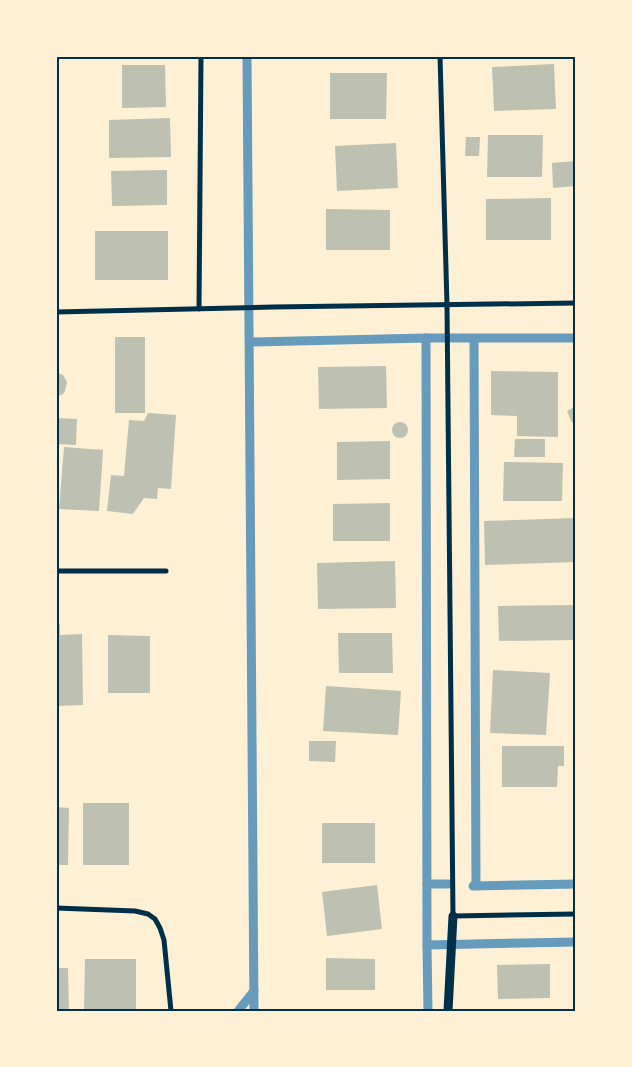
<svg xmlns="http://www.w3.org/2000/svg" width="632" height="1067" viewBox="0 0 632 1067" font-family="'Roboto Serif',serif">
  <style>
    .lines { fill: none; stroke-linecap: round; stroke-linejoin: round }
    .stream { stroke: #669bbc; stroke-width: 9 }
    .building { fill: #bec0b2 }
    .minor { stroke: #003049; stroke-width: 5 }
    .tertiary { stroke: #003049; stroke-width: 9 }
    .neatline { fill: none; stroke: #003049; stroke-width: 2 }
  </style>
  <rect width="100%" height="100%" fill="#fdf0d5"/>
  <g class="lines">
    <!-- stream -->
    <g class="stream">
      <polyline points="247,56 254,1011"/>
      <polyline points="426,338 576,338"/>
      <polyline points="474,339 476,885"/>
      <polyline points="250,342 426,338 427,945 428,1011"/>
      <polyline points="427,884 448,884"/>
      <polyline points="473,886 576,884"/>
      <polyline points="427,945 576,942"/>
      <polyline points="238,1011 254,991"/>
    </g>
  </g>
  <!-- building -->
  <g class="building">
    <rect x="326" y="56" width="64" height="3"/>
    <polygon points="554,64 556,109 494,111 492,67"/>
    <polygon points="122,65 165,65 166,107 122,108"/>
    <polygon points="330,73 387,73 386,119 330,119"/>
    <polygon points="170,118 171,157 109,158 109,120"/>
    <polygon points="488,135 543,135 542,177 487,177"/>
    <polygon points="466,137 480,137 479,156 465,156"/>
    <polygon points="396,143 398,188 337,191 335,146"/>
    <polygon points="575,161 576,186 553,188 552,163"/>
    <polygon points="167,170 167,205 112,206 111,171"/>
    <polygon points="551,198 551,240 486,240 486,199"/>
    <polygon points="326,209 390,210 390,250 326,250"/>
    <rect x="95" y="231" width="73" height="49"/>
    <rect x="115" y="337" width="30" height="76"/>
    <polygon points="386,366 387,408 319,409 318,367"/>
    <polygon points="491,371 558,372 558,437 517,436 517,416 491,415"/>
    <polygon points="56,372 63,375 67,382 65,391 63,394 56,397"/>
    <polygon points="576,406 576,421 572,423 567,411"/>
    <polygon points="148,413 176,415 171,489 158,488 157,499 144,498 133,514 107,511 111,475 124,476 129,420 144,421"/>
    <polygon points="56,418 77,419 76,445 56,444"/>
    <circle cx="400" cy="430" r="8"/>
    <polygon points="515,439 545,439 545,457 514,457"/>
    <polygon points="390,441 390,479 337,480 337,442"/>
    <polygon points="64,447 103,450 99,511 59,509"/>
    <polygon points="504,462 563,463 562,501 503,501"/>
    <polygon points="390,503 390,541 333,541 333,504"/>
    <polygon points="576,518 576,562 485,565 484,521"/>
    <polygon points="395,561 396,608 318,609 317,563"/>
    <polygon points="576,605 576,640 499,641 498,606"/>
    <polygon points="56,624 60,624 60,635 82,634 83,705 56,706"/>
    <polygon points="338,633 392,633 393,673 339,673"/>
    <polygon points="108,635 150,636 150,693 108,693"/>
    <polygon points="493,670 550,673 546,735 490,733"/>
    <polygon points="326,686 401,691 398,735 323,731"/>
    <polygon points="309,741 336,741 335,762 309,761"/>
    <polygon points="502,746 564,746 564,766 558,766 557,787 502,787"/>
    <rect x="83" y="803" width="46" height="62"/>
    <polygon points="56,807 69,808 68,865 56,865"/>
    <rect x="322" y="823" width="53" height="40"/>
    <polygon points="377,885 382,929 327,936 322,892"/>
    <polygon points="326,958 375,959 375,990 326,990"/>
    <polygon points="85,959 136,959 136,1011 84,1011"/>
    <polygon points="550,964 550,998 498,999 497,965"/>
    <polygon points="56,968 68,968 69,1011 56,1011"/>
  </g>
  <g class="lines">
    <!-- minor -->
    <g class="minor">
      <polyline points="440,56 447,305 453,916 576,914"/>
      <polyline points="199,309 201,56"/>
      <polyline points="56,312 273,307 576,303"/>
      <polyline points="56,571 166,571"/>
      <polyline points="56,908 135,911 148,914 155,919 160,928 164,940 171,1011"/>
    </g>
    <!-- tertiary -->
    <polyline class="tertiary" points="448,1011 453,916"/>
  </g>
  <!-- border -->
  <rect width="632" height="1067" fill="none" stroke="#fdf0d5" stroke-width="115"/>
  <rect x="58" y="58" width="516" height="952" class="neatline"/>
</svg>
